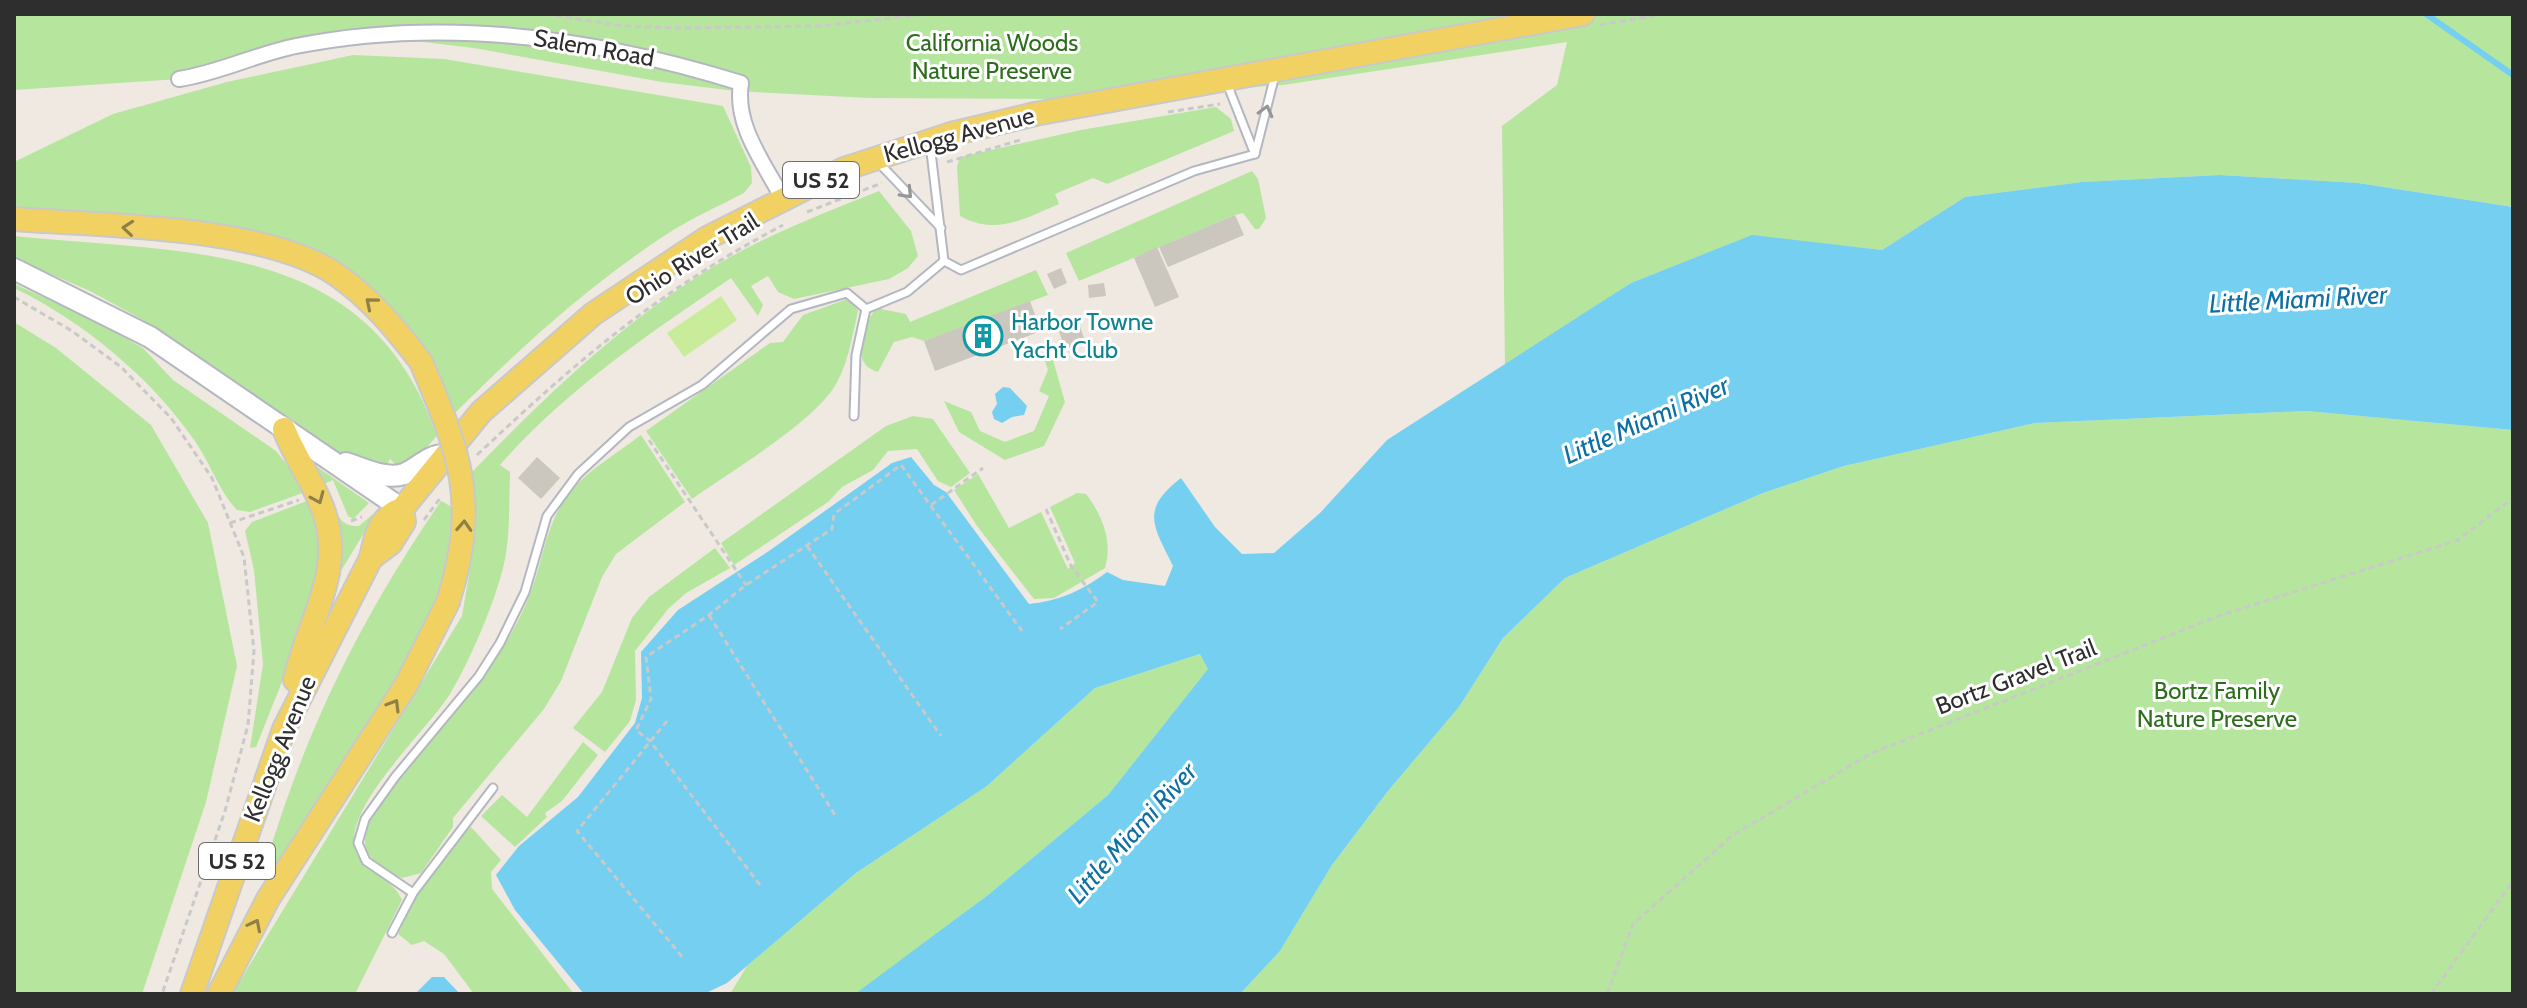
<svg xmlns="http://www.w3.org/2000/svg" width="2527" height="1008" viewBox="0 0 2527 1008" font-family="Cabin,sans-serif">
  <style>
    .green { fill: #b6e59e }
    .pitch { fill: #c9ec9a }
    .water { fill: #75cff0 }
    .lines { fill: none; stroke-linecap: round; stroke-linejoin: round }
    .stream { stroke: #75cff0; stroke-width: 6 }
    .building { fill: #cbc7bf }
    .lane-casing { stroke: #b4b7c1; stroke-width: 11 }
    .street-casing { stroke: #b4b7c1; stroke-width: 18 }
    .secondary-casing { stroke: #b4b7c1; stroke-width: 24 }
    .primary-casing { stroke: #c9c9c9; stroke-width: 26 }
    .path { stroke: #c9c9c9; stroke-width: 3; stroke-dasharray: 6 4; stroke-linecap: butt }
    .lane { stroke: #fff; stroke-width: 7 }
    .street { stroke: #fff; stroke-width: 14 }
    .secondary { stroke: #fff; stroke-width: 20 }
    .primary { stroke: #f2d163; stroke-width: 22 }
    .primary-bridge-casing { stroke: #c9c9c9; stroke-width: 26; stroke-linecap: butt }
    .primary-bridge { stroke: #f2d163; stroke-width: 22 }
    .oneway { stroke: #969696 }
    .oneway2 { stroke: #908048 }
    .labels { text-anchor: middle; stroke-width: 6; stroke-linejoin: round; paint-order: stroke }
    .shield { fill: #fff; stroke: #6d6d6d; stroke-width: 2 }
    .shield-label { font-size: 22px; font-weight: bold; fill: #2e2e2e }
    .park-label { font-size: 24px; fill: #2c6e1b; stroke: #fff }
    .street-label { font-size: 24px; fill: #2e2e2e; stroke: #fff }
    .culture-label { font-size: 24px; fill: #0d838f; stroke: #fff; text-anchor: start }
    .water-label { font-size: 26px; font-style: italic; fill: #0d6fa3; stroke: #fff }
  </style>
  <rect width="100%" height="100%" fill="#efe9e1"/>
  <!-- green -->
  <g class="green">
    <polygon points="14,14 2513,14 2513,207 2358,183 2220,175 2082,182 1965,197 1882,250 1751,236 1631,283 1505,366 1502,126 1557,85 1567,42 1283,85 1052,99 869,98 735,91 662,82 474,48 415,41 330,46 263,57 179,79 14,90"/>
    <path d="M353,55L444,59L723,106L751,167L752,183L744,193C719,206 691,218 667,234C589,285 521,347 455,413L436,373L401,327L275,239L201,221L14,209V162L113,114L227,82Z"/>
    <path d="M1216,107L1231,119L1234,131L1107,184L1093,178L1055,194L1059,204C1023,219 997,236 960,216L957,167L960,157L1081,130Z"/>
    <polygon points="1252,171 1258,179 1266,218 1259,229 1255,229 1243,213 1235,215 1079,281 1066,253"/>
    <path d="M879,191L911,231L918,256L908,268L889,279L794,299L778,292L768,276L751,286L763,305L758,316L731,278C650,333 564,391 500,465L510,472C509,496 510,522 507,546C503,586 471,659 450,694C427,730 353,798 354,841C354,873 392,874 402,900L355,994H232L462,616L473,551L472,472C547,395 624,320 718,264C769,234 824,213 879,191Z"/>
    <path d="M14,236C189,254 369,239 437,436C424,450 415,461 396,465L390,459L386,467L351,462L143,320L90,291L14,258Z"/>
    <path d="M1036,270L1048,295L924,341L912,337L894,342L878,372C848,364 864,325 876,308L906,314L910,322Z"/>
    <path d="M14,284L88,317L143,348L173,380L276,451L308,491L250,512L237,510C220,493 208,458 192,437C149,376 81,320 14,288Z"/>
    <path d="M850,298L858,311C852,337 847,372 830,393C800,431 732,470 692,499L646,431L770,343L783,342L803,315Z"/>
    <polygon points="14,322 56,348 151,425 208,523 237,666 206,802 142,994 14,994"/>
    <polygon points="1051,353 1065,402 1044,446 1005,460 959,432 944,401 971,412 980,431 1005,442 1034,431 1049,396 1039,391 1048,370 1043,355"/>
    <polygon points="2306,411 2513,430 2513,994 1240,994 1280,951 1332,865 1388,791 1459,707 1503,638 1565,578 1763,493 1844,466 2035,423"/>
    <polygon points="913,416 933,419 970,473 951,487 938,481 917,449 888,451 873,470 842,487 828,502 734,565 721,543 886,426"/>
    <path d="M641,435L685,502L616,554L602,577L561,681L544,709L453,818V827L421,873L402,878C387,870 365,861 365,841C366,807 418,757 439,731C473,689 511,645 530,594C544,559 545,523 570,493C587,470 618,453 641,435Z"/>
    <polygon points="313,464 369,503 353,519 348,516 333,480 322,485"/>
    <path d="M978,474L1009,528L1041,512L1068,569L1075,563L1050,507L1077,493L1086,494C1102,515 1113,541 1105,568L1054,598L1034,599L977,526L954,490Z"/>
    <path d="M328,492C334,508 338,528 359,526L378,510L339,574Z"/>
    <polygon points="312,499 324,543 315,599 256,747 250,748 263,664 254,570 245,531 252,522"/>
    <path d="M441,501L452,507C449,552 443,594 425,636L270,880L262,876C305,731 356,626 441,501Z"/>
    <polygon points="715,548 730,568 686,593 668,609 635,651 636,700 630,721 605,752 573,728 602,692 632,618 649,597"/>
    <polygon points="1200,654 1209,668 1108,795 988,895 870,985 855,994 730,994 747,966 856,873 987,786 1095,688"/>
    <polygon points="583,742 598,755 562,801 545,813 547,817 515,847 481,816 502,795 527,817"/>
    <polygon points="471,827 501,860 491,872 492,889 574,994 474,994 444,954 424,941 412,945 398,934 413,901 461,835"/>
  </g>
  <!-- pitch -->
  <polygon class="pitch" points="721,296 737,320 684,357 667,333"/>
  <!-- water -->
  <g class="water">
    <path d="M2220,175L2358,183L2513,207V430L2306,411L2035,423L1844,466L1763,493L1565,578L1503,638L1459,707L1388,791L1332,865L1280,951L1240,994H855L988,895L1108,795L1208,669L1200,654L1095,688L987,786L856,873L727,983L704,994H584L515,910L496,875L519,846L578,797L635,723L642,698L641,652L678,610L769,551L892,463L911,457L934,485L946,492L1029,604C1060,601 1083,590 1107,572L1123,580L1165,586L1173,566C1153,525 1140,510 1181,478L1215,527L1242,554L1274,553L1320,513L1387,440L1631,283L1752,235L1882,250L1965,197L2082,182Z"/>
    <polygon points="1003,387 1010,388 1027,406 1024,415 1012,417 1002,423 994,419 992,412 997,404 995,394"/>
    <polygon points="432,977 444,977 460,994 415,994"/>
  </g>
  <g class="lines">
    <!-- stream -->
    <polyline class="stream" points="2426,14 2513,75"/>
  </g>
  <!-- building -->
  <g class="building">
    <polygon points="1235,215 1244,235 1168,267 1159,247"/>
    <polygon points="1157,247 1179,297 1155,307 1134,258"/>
    <polygon points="1061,268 1067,283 1054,289 1047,274"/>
    <polygon points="1104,283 1106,296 1089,298 1088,285"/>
    <polygon points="1030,301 1041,331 935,371 924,341"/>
    <polygon points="1077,318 1085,341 1065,349 1057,325"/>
    <polygon points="537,457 560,478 541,499 518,478"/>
  </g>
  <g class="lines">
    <!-- lane casing -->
    <g class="lane-casing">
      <g id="lane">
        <polyline points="1226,81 1254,152"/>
        <polyline points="930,144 944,261"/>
        <polyline points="1255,154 1275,75"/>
        <polyline points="878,162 941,228"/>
        <polyline points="944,261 961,270 1194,171 1255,154"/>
        <polyline points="854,416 856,355 866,309 907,292 944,261"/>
        <polyline points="413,893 366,861 358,843 365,819 395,777 479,676 500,643 525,592 547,516 578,474 629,427 702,385 791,309 847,293 866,309"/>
        <polyline points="392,933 413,893 493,788"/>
      </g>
    </g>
    <!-- street casing -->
    <g class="street-casing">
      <path id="street" d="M179,79C219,73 256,54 296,46C446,16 597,38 741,83C734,125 764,163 783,199"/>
    </g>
    <!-- secondary casing -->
    <g class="secondary-casing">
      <g id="secondary">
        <polyline points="14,269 150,337 402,509"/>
        <path d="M346,463C364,469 386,480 404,474C419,468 427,455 445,455"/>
      </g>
    </g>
    <!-- primary casing -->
    <g class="primary-casing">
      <g id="primary">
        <path d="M14,219C102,226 264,225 337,275C371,299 396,329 421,362"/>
        <path d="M284,429C295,458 314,482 324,512C345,572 307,623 295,680"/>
        <polyline points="371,558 391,543 404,522 402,509"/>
        <path d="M192,994L284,729L371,558C375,538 379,516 402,509L481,412L593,314L707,238L844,169L951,134L1035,114L1583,14"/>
        <polyline points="219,994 268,899 406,685 448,602"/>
      </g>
    </g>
    <!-- path -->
    <g class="path">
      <polyline points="546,14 622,26 679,28 820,26 926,14"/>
      <polyline points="1143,14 1179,14"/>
      <polyline points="1600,25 1665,14"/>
      <polyline points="1168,112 1220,104"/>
      <polyline points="947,162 1020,140"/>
      <polyline points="807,212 882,183"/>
      <polyline points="14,297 72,331 121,367 171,418 212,478 244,557 254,651 248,725 225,811 162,994"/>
      <polyline points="649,440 746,585"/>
      <path d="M477,455C579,359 658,291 783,225"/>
      <polyline points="931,505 983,468"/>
      <polyline points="1046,509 1071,566 1098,602 1060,629"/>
      <polyline points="424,520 441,497"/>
      <polyline points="351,521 362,517"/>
      <polyline points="230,523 299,500"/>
      <polyline points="807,546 941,736"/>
      <polyline points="709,615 835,815"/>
      <polyline points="667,721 577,831 684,959"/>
      <polyline points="760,885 650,741 636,730 651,699 646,657 709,615 746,585 832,529 834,514 901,465 1022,631"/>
      <polyline points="1607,994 1633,924 1733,835 1872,753 2221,615 2458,540 2513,498"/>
      <polyline points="2431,994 2513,881"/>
    </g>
    <!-- lane -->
    <use href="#lane" class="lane"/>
    <!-- street -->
    <use href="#street" class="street"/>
    <!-- secondary -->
    <use href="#secondary" class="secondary"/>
    <!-- primary -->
    <use href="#primary" class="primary"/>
    <!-- primary-bridge casing -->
    <g class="primary-bridge-casing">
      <path id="primary-bridge" d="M421,362C461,455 479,502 448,602"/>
    </g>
    <!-- primary-bridge -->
    <use href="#primary-bridge" class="primary-bridge"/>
  </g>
  <!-- one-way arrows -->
  <defs><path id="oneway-chevron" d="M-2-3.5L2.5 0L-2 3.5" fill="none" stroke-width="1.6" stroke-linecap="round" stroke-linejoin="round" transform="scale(2)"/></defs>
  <g class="oneway">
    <use href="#oneway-chevron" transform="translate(1266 111) rotate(-75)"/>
    <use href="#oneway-chevron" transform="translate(907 193) rotate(46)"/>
  </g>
  <g class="oneway2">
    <use href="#oneway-chevron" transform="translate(128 228) rotate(-175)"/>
    <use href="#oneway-chevron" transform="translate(371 303) rotate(-140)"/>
    <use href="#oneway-chevron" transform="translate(318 498) rotate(67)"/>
    <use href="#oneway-chevron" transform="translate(464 526) rotate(-87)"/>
    <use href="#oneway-chevron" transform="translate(394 705) rotate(-59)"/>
    <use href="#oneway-chevron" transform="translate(255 925) rotate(-63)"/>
  </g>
  <!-- icons -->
  <defs>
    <g id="building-ring" transform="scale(2)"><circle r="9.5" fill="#fff" stroke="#0f9aa8" stroke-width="1.5"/><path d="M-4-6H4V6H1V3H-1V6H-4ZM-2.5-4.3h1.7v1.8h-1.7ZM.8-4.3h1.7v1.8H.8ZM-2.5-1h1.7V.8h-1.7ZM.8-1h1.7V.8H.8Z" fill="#0f9aa8"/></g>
  </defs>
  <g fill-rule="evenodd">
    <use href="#building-ring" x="983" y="336"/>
  </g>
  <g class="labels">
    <!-- shield labels -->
    <g class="shield">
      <rect x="783" y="162" width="76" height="36" rx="6"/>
      <rect x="199" y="843" width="76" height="36" rx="6"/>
    </g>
    <g class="shield-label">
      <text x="821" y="188">US 52</text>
      <text x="237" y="869">US 52</text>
    </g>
    <!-- park labels -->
    <g class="park-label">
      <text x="992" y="51">California Woods<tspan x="992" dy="28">Nature Preserve</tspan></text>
      <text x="2217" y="699">Bortz Family<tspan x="2217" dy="28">Nature Preserve</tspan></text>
    </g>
    <!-- street labels -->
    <g class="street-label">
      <text transform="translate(594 48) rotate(10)" y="8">Salem Road</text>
      <text transform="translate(959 135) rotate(-15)" y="8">Kellogg Avenue</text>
      <text transform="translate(692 259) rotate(-32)" y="8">Ohio River Trail</text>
      <text transform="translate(2016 677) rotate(-21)" y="8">Bortz Gravel Trail</text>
      <text transform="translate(280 749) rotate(-68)" y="8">Kellogg Avenue</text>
    </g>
    <!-- culture labels -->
    <g class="culture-label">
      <text x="1011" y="330">Harbor Towne<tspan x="1011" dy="28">Yacht Club</tspan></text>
    </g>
    <!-- water labels -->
    <g class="water-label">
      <text transform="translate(2298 299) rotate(-3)" y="9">Little Miami River</text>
      <text transform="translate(1646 420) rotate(-24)" y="9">Little Miami River</text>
      <text transform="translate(1132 833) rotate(-48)" y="9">Little Miami River</text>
    </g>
  </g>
  <!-- border -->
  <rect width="2527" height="1008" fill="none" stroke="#2e2e2e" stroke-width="32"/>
</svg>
